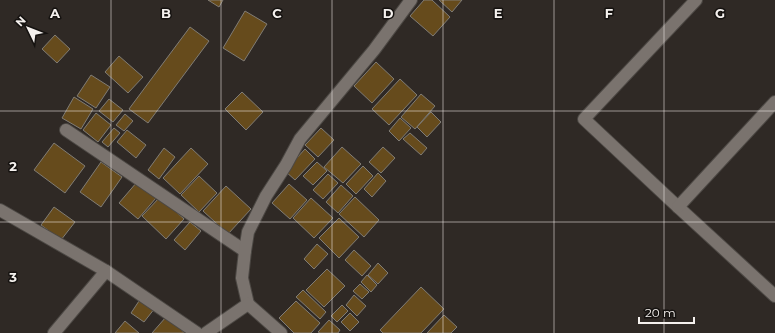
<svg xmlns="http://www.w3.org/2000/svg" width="775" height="333" viewBox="0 0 775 333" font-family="Montserrat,sans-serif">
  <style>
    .building { fill: #664b1c; stroke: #807c75 }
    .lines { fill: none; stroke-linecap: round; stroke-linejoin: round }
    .minor-casing { stroke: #4c4844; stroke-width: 14 }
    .minor { stroke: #7a736e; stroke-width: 12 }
    .grid { fill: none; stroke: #f5f1ee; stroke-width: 1; stroke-opacity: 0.55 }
    .grid-label { font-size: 13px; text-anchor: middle; font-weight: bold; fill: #f5f1ee; stroke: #151210; stroke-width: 3; stroke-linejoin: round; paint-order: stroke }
  </style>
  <rect width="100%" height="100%" fill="#2f2925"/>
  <!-- building -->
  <g class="building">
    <polygon points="208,0 223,0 219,7"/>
    <polygon points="424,0 432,0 450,17 433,36 410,16"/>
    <polygon points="439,0 462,0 452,12"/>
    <polygon points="245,11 267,24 244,61 223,48"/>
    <polygon points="190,27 209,41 148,123 129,109"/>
    <polygon points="55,35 70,49 57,63 42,49"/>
    <polygon points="119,56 143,77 128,93 105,72"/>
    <polygon points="376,62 394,79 372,103 354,86"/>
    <polygon points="91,75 110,87 96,108 77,96"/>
    <polygon points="400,79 417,95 389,125 372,109"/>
    <polygon points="242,92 263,112 246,130 225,109"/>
    <polygon points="421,94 435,106 415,129 401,117"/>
    <polygon points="74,97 93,109 81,129 62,118"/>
    <polygon points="109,99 123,110 113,122 99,111"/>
    <polygon points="431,112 441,122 427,137 417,127"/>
    <polygon points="96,113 111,125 98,142 83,130"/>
    <polygon points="125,114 133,121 124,131 116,125"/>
    <polygon points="400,118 411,128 399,141 389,131"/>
    <polygon points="114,128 120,133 108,147 102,142"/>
    <polygon points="321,128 334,140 318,157 305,145"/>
    <polygon points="127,130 146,145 136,158 117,142"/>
    <polygon points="410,133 427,148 421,155 403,139"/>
    <polygon points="54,143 85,166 65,193 34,170"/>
    <polygon points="342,147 361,164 343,183 324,167"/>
    <polygon points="383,147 395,158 381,173 369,162"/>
    <polygon points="164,148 175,157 159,179 148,170"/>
    <polygon points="191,148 208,164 180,194 163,178"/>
    <polygon points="305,149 315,159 295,180 285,171"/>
    <polygon points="101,162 122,177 101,207 80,192"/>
    <polygon points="317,162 327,171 313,185 303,176"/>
    <polygon points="363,166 373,176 356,194 346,184"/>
    <polygon points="378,173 386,181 372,197 364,189"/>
    <polygon points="328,174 338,183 323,199 313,190"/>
    <polygon points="199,176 217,193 199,212 181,195"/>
    <polygon points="137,182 156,198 138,219 119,203"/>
    <polygon points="289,184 307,200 290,219 272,203"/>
    <polygon points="341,185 353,196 338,213 326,202"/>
    <polygon points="226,186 251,209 228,234 203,211"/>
    <polygon points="160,197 184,219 166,239 142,216"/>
    <polygon points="355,197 379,220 364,237 339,214"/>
    <polygon points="311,198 333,218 314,238 293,218"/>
    <polygon points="54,207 75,222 61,240 41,225"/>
    <polygon points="339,218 359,237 339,258 319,238"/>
    <polygon points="190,222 201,231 185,250 174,240"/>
    <polygon points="317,244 328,254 314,269 304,259"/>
    <polygon points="354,250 371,266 362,276 345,260"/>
    <polygon points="378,263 388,273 378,284 368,275"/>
    <polygon points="327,269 345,286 324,307 306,290"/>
    <polygon points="367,275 377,285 371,292 361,282"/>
    <polygon points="360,284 369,292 362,299 353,291"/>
    <polygon points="421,287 444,309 421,333 383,333 380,330"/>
    <polygon points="303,290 326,312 320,319 296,297"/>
    <polygon points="354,295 366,306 357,316 346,305"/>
    <polygon points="141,298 155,308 144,322 131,313"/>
    <polygon points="296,301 320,323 311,333 294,333 279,318"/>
    <polygon points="342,305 348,311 337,322 331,316"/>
    <polygon points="350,313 359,322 350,331 341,322"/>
    <polygon points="444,315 457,327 451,333 427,333"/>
    <polygon points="166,317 185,333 152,333"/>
    <polygon points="329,320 340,330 338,333 320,333 318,332"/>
    <polygon points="125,321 139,333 115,333"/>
  </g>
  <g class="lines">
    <!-- minor casing -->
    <g class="minor-casing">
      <g id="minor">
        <polyline points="696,0 584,119 678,207 775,296"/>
        <polyline points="66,130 245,251"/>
        <polyline points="678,207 775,102"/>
        <polyline points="0,210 106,271 197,333"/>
        <polyline points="248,304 242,278 245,251 248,232 266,196 286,165 300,139 374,50 411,0"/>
        <polyline points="54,333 106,271"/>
        <polyline points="206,333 248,304 281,333"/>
      </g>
    </g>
    <!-- minor -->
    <use href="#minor" class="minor"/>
  </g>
  <!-- grid -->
  <path class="grid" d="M111,0V333M221,0V333M332,0V333M443,0V333M554,0V333M664,0V333M0,111H775M0,222H775"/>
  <g class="grid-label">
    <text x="55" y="18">A</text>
    <text x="166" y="18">B</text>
    <text x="277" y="18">C</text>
    <text x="388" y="18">D</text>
    <text x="498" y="18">E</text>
    <text x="609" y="18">F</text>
    <text x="720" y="18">G</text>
    <text x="13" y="171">2</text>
    <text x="13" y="282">3</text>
  </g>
  <!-- north arrow -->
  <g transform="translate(28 28) rotate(313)" stroke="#151210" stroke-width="3" paint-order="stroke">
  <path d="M0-3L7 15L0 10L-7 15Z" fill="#f5f1ee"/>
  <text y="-6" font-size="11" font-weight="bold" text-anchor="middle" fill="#f5f1ee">N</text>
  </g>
  <!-- scale -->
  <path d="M639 317v6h55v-6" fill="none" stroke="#f5f1ee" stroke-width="2"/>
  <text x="645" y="317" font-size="12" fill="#f5f1ee" stroke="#151210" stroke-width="3" paint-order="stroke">20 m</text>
</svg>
